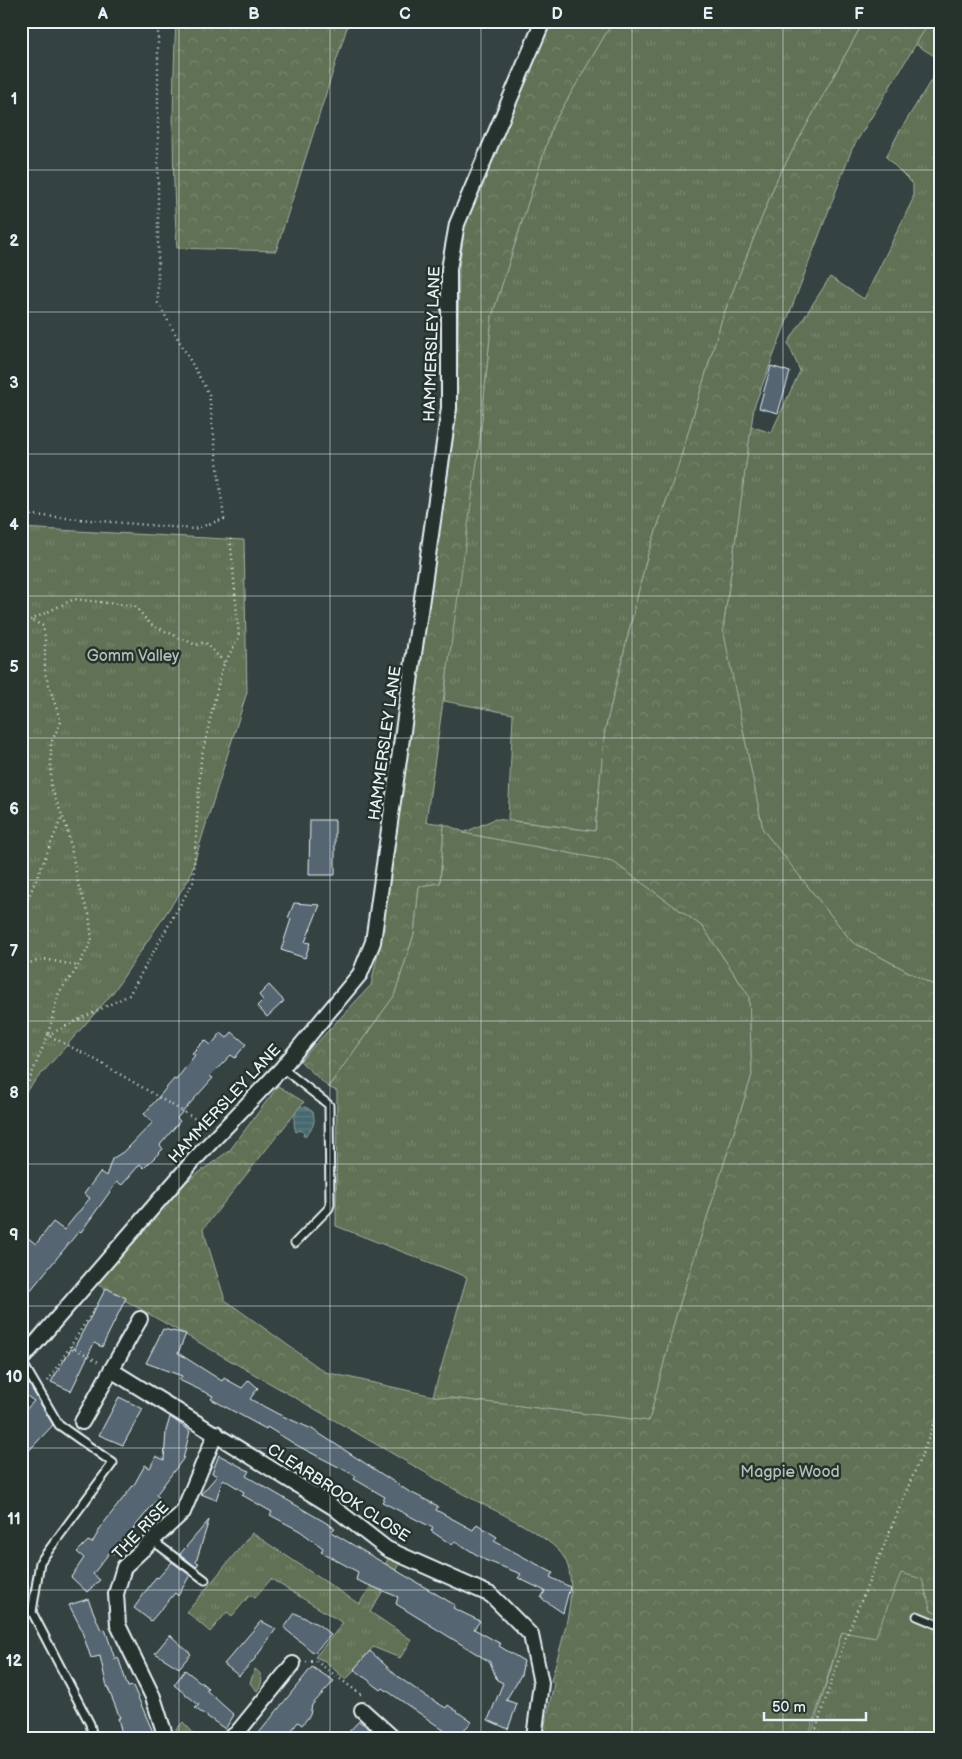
<svg xmlns="http://www.w3.org/2000/svg" width="962" height="1759" viewBox="0 0 962 1759" font-family="'Balsamiq Sans',sans-serif">
  <style>
    .grass { fill: url(#grass-tufts); stroke: #a4b1a6 }
    .forest { fill: url(#forest-crowns); stroke: #a4b1a6 }
    .water { fill: url(#water-rules); stroke: #879fa5 }
    .building { fill: #546571; stroke: #e8f1f8 }
    .lines { fill: none; stroke-linecap: round; stroke-linejoin: round }
    .service-casing { stroke: #e8f1f8; stroke-width: 11 }
    .minor-casing { stroke: #e8f1f8; stroke-width: 18 }
    .path { stroke: #e8f1f8; stroke-width: 2.5; stroke-dasharray: 1 4; stroke-linecap: butt }
    .service { stroke: #26332d; stroke-width: 7 }
    .minor { stroke: #26332d; stroke-width: 14 }
    .grid { fill: none; stroke: #e8f1f8; stroke-width: 1; stroke-opacity: 0.55 }
    .labels { text-anchor: middle; stroke-width: 5; stroke-linejoin: round; paint-order: stroke }
    .street-label { font-size: 16px; fill: #e8f1f8; stroke: #26332d }
    .park-label { font-size: 16px; fill: #b2beb6; stroke: #26332d }
    .neatline { fill: none; stroke: #e8f1f8; stroke-width: 2 }
    .grid-label { font-size: 16px; text-anchor: middle; font-weight: bold; fill: #e8f1f8 }
  </style>
  <defs>
    <pattern id="grass-tufts" width="24" height="20" patternUnits="userSpaceOnUse" patternTransform="scale(1.25)"><rect width="24" height="20" fill="#607154"/><path d="M3 7l-1-3M5 7V3M7 7l1-3M15 17l-1-3M17 17v-4M19 17l1-3" fill="none" stroke="#77866d"/></pattern>
    <pattern id="forest-crowns" width="20" height="18" patternUnits="userSpaceOnUse" patternTransform="scale(1.25)"><rect width="20" height="18" fill="#607154"/><path d="M2 6a3 3 0 1 1 6 0M12 15a3 3 0 1 1 6 0" fill="none" stroke="#77866d"/></pattern>
    <pattern id="water-rules" width="6" height="5" patternUnits="userSpaceOnUse" patternTransform="scale(1.25)"><rect width="6" height="5" fill="#46686d"/><path d="M0 2.5h6" fill="none" stroke="#617e83"/></pattern>
  </defs>
  <rect width="100%" height="100%" fill="#344241"/>
  <filter id="ink" filterUnits="userSpaceOnUse"><feTurbulence type="fractalNoise" baseFrequency=".02" numOctaves="2"/><feDisplacementMap in="SourceGraphic" scale="10" xChannelSelector="R" yChannelSelector="G"/><feConvolveMatrix kernelMatrix="1 2 1 2 8 2 1 2 1" color-interpolation-filters="sRGB"/></filter>
  <g filter="url(#ink)">
    <!-- grass -->
    <g class="grass">
      <polygon points="613,21 864,21 777,179 722,319 677,470 647,557 605,730 595,831 508,820 513,714 444,701 462,546 479,448 492,316 553,124"/>
      <polygon points="930,21 941,21 941,60 915,44"/>
      <polygon points="941,64 941,989 852,942 763,830 723,630 751,426 771,433 800,371 788,343 830,277 864,299 913,199 913,184 886,157 898,134"/>
      <polygon points="21,528 244,540 247,692 189,879 112,994 21,1097"/>
      <polygon points="444,824 469,834 612,861 703,927 749,996 752,1075 676,1316 649,1421 433,1396 467,1277 336,1226 337,1091 328,1087 394,996 414,934 419,886 440,883"/>
      <polygon points="941,1374 941,1738 810,1738 889,1474"/>
      <polygon points="252,1533 359,1604 391,1555 401,1561 370,1612 412,1640 400,1658 373,1647 346,1680 325,1661 315,1657 343,1623 271,1579 255,1598 250,1595 232,1616 227,1612 210,1632 187,1612"/>
      <path d="M255,1669C264,1675 263,1683 257,1691L250,1683Z"/>
      <polygon points="183,1722 198,1738 176,1738 174,1732"/>
    </g>
    <!-- forest -->
    <g class="forest">
      <path d="M176,21H349L276,251L177,248C172,172 172,97 176,21Z"/>
      <polygon points="552,21 613,21 553,124 492,316 479,448 426,822 444,824 440,883 419,886 414,934 394,996 328,1087 300,1061 371,985 380,943 457,411 459,268 465,224"/>
      <path d="M864,21H930L852,149L754,407L723,629L763,830L852,942L941,989V1615L931,1611L922,1579L901,1573L875,1638L842,1632L808,1738H542L554,1683L551,1681C559,1649 581,1590 565,1559C552,1534 481,1505 454,1489C334,1420 214,1351 93,1282L146,1223L186,1182L230,1150L278,1086L304,1102L203,1229L225,1300L325,1372L433,1396L649,1421L676,1316L752,1075L749,996L703,927L612,861L463,833L495,819L595,831L605,730L647,557L677,470L722,319L777,179Z"/>
    </g>
    <!-- water -->
    <path class="water" d="M299,1107H306L313,1112C316,1124 313,1127 305,1136H303L304,1132L300,1130L296,1132C293,1123 293,1116 299,1107Z"/>
    <!-- building -->
    <g class="building">
      <polygon points="771,366 790,372 778,413 759,408"/>
      <polygon points="310,820 335,820 335,875 309,875"/>
      <polygon points="294,903 320,905 305,942 310,943 305,958 281,950 291,919 288,918"/>
      <polygon points="269,985 284,1001 267,1017 257,1006 263,1000 259,995"/>
      <polygon points="232,1032 246,1044 235,1058 231,1055 210,1076 213,1078 177,1118 180,1121 160,1145 163,1149 144,1168 140,1164 122,1185 117,1182 81,1232 79,1231 21,1302 21,1247 28,1238 36,1244 53,1222 64,1230 90,1198 84,1194 100,1172 106,1176 112,1159 126,1150 153,1122 144,1114 174,1079 176,1080 195,1055 192,1053 205,1040 211,1045 221,1033 227,1038"/>
      <polygon points="106,1288 126,1298 102,1347 94,1343 71,1391 51,1382 71,1349 73,1350"/>
      <polygon points="163,1329 186,1334 178,1353 222,1381 224,1378 242,1388 249,1380 258,1388 250,1399 278,1414 312,1429 408,1491 438,1506 436,1510 473,1530 477,1524 497,1537 494,1541 553,1573 550,1577 570,1587 563,1613 541,1598 545,1591 518,1578 521,1574 485,1560 455,1541 452,1545 431,1531 433,1528 382,1502 385,1497 354,1479 356,1476 298,1446 267,1427 266,1429 211,1399 213,1396 179,1380 182,1376 146,1363"/>
      <polygon points="29,1384 53,1425 21,1459 21,1415 34,1401 21,1392"/>
      <polygon points="119,1397 143,1409 123,1445 99,1435"/>
      <polygon points="170,1417 190,1431 183,1459 156,1495 159,1497 113,1554 110,1552 93,1574 100,1580 87,1592 71,1577 84,1558 77,1552 88,1541 92,1543 103,1524 135,1483 145,1465 150,1468 156,1456 164,1460 166,1431"/>
      <polygon points="219,1455 249,1471 246,1476 335,1528 331,1532 455,1605 453,1608 480,1621 474,1629 501,1644 499,1646 524,1661 521,1675 506,1700 517,1704 508,1729 488,1720 503,1683 497,1680 490,1662 396,1604 398,1597 356,1580 358,1572 321,1552 323,1548 300,1531 270,1515 272,1512 242,1495 244,1492 223,1479 216,1500 201,1494 217,1476 212,1473"/>
      <polygon points="209,1520 196,1562 199,1563 196,1567 180,1554"/>
      <polygon points="172,1562 190,1575 178,1596 175,1593 151,1621 134,1608 156,1577 158,1578"/>
      <polygon points="88,1599 101,1630 105,1629 115,1659 118,1657 128,1687 133,1686 153,1732 135,1738 123,1738 118,1718 120,1718 106,1683 100,1656 91,1658 80,1626 69,1605"/>
      <polygon points="295,1613 319,1625 331,1635 314,1653 284,1628"/>
      <polygon points="261,1621 276,1629 254,1660 239,1676 224,1664"/>
      <polygon points="170,1635 191,1654 179,1668 155,1653"/>
      <polygon points="370,1651 397,1676 424,1695 446,1708 448,1705 472,1722 455,1738 383,1688 381,1690 354,1669"/>
      <polygon points="312,1667 334,1681 312,1705 310,1715 302,1725 298,1722 286,1738 255,1738"/>
      <polygon points="185,1670 208,1688 206,1690 234,1715 225,1729 195,1708 199,1705 174,1685"/>
      <polygon points="359,1721 374,1732 380,1738 343,1738"/>
    </g>
    <g class="lines">
      <!-- service casing -->
      <g class="service-casing">
        <g id="service">
          <polyline points="282,1068 329,1105 330,1204 329,1208 295,1243"/>
          <polyline points="21,1360 59,1425 113,1463 40,1562 32,1612 90,1724 93,1738"/>
          <polyline points="153,1541 205,1580"/>
          <polyline points="917,1616 941,1626"/>
        </g>
      </g>
      <!-- minor casing -->
      <g class="minor-casing">
        <g id="minor">
          <polyline points="21,1360 194,1160 282,1068 360,974 373,942 449,408 449,269 457,224 543,21"/>
          <polyline points="111,1370 333,1507 387,1549 491,1595 531,1635 541,1683 534,1738"/>
          <polyline points="82,1422 140,1319"/>
          <polyline points="362,1710 393,1738"/>
          <polyline points="166,1738 153,1697 118,1625 116,1594 124,1567 183,1512 216,1433"/>
          <polyline points="230,1738 237,1733 293,1664"/>
        </g>
      </g>
      <!-- path -->
      <g class="path">
        <polyline points="21,514 194,529 224,519 209,394 158,303 158,21"/>
        <polyline points="33,621 43,626 45,637 45,673 61,722 51,743 51,787 67,828 79,888 89,914 92,941 74,973 59,992 48,1035 96,1060 209,1127"/>
        <polyline points="21,631 25,623 74,599 135,606 150,624 196,645 205,642 225,663"/>
        <polyline points="21,906 27,901 62,817"/>
        <polyline points="21,965 44,959 78,966"/>
        <polyline points="21,1100 48,1035 129,995 193,882 201,759 222,668 239,637 230,535"/>
        <polyline points="71,1346 100,1363"/>
        <polyline points="48,1381 95,1308"/>
        <polyline points="306,1662 316,1661 363,1696"/>
        <polyline points="813,1738 846,1637 941,1408"/>
        <polyline points="934,1738 941,1732"/>
      </g>
      <!-- service -->
      <use href="#service" class="service"/>
      <!-- minor -->
      <use href="#minor" class="minor"/>
    </g>
  </g>
  <!-- grid -->
  <path class="grid" d="M179,21V1738M330,21V1738M481,21V1738M632,21V1738M783,21V1738M21,170H941M21,312H941M21,454H941M21,596H941M21,738H941M21,880H941M21,1021H941M21,1164H941M21,1306H941M21,1448H941M21,1590H941"/>
  <g class="labels">
    <!-- street labels -->
    <g class="street-label">
      <text transform="translate(431 344) rotate(-88)" y="6">HAMMERSLEY LANE</text>
      <text transform="translate(384 743) rotate(-82)" y="6">HAMMERSLEY LANE</text>
      <text transform="translate(224 1103) rotate(-47)" y="6">HAMMERSLEY LANE</text>
      <text transform="translate(339 1492) rotate(33)" y="6">CLEARBROOK CLOSE</text>
      <text transform="translate(140 1530) rotate(-46)" y="6">THE RISE</text>
    </g>
    <!-- park labels -->
    <g class="park-label">
      <text x="133" y="661">Gomm Valley</text>
      <text x="790" y="1477">Magpie Wood</text>
    </g>
  </g>
  <!-- margin -->
  <rect width="962" height="1759" fill="none" stroke="#26332d" stroke-width="55"/>
  <!-- scale -->
  <path d="M764 1712v8h102v-8" fill="none" stroke="#e8f1f8" stroke-width="2.5"/>
  <text x="772" y="1712" font-size="15" fill="#e8f1f8" stroke="#26332d" stroke-width="4" paint-order="stroke">50 m</text>
  <rect x="28" y="28" width="906" height="1704" class="neatline"/>
  <g class="grid-label">
    <text x="103" y="19">A</text>
    <text x="254" y="19">B</text>
    <text x="405" y="19">C</text>
    <text x="557" y="19">D</text>
    <text x="708" y="19">E</text>
    <text x="859" y="19">F</text>
    <text x="14" y="104">1</text>
    <text x="14" y="246">2</text>
    <text x="14" y="388">3</text>
    <text x="14" y="530">4</text>
    <text x="14" y="672">5</text>
    <text x="14" y="814">6</text>
    <text x="14" y="956">7</text>
    <text x="14" y="1098">8</text>
    <text x="14" y="1240">9</text>
    <text x="14" y="1382">10</text>
    <text x="14" y="1524">11</text>
    <text x="14" y="1666">12</text>
  </g>
</svg>
